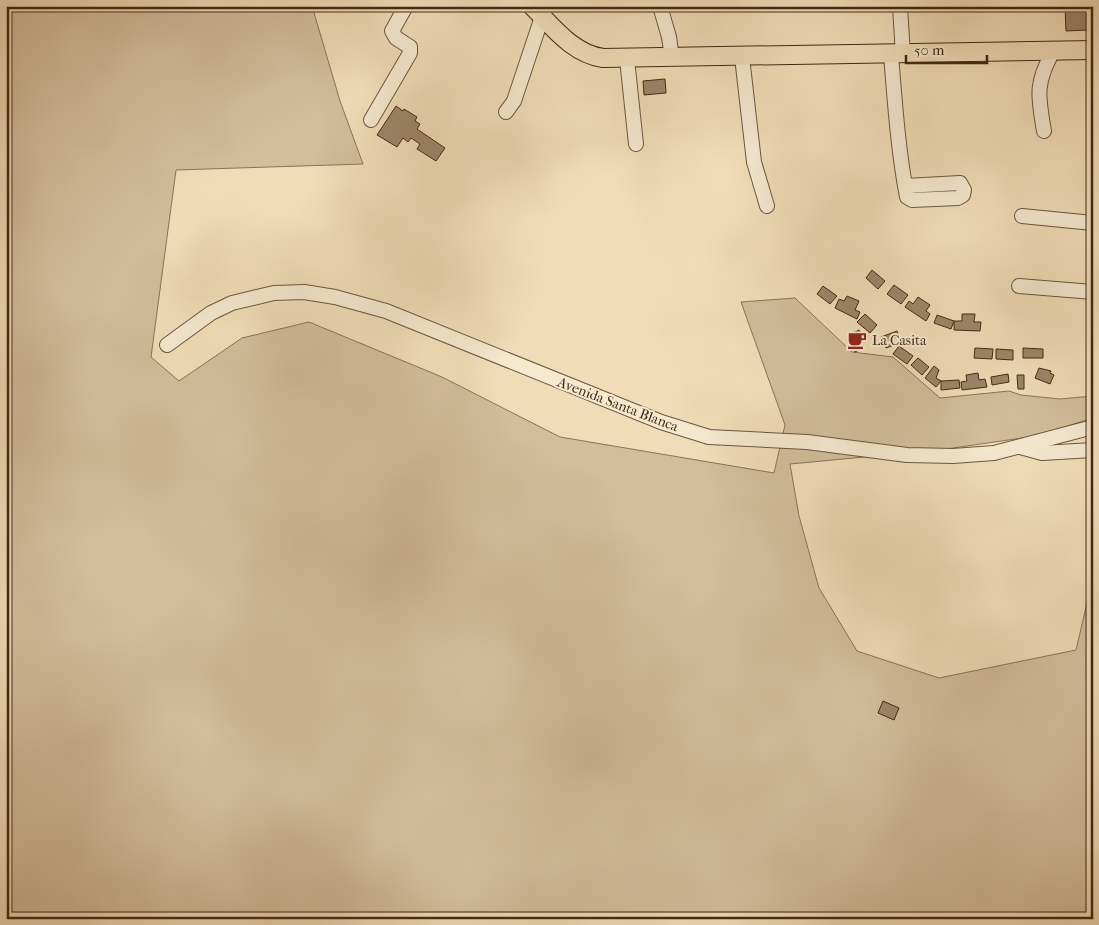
<svg xmlns="http://www.w3.org/2000/svg" width="1099" height="925" viewBox="0 0 1099 925" font-family="'IM FELL French Canon',serif">
  <style>
    .green { fill: #d2be9b; stroke: #8a7358 }
    .building { fill: #9c8669; stroke: #422814 }
    .lines { fill: none; stroke-linecap: round; stroke-linejoin: round }
    .minor-casing { stroke: #6e553d; stroke-width: 16 }
    .major-casing { stroke: #422814; stroke-width: 20 }
    .minor { stroke: #f5e9d0; stroke-width: 14 }
    .major { stroke: #f0ddb7; stroke-width: 18 }
    .labels { text-anchor: middle; stroke-width: 4; stroke-linejoin: round; paint-order: stroke }
    .poi-label { font-size: 14px; fill: #422814; stroke: #f5e9d0; text-anchor: start }
    .street-label { font-size: 14px; fill: #422814; stroke: #f5e9d0 }
  </style>
  <rect width="100%" height="100%" fill="#f0ddb7"/>
  <filter id="stains"><feTurbulence type="fractalNoise" baseFrequency=".004" numOctaves="4"/><feColorMatrix values="0 0 0 0 .2 0 0 0 0 .09 0 0 0 0 .02 0 0 0 .5 -.17"/></filter>
  <radialGradient id="worn" r=".72"><stop offset=".6" stop-color="#630" stop-opacity="0"/><stop offset="1" stop-color="#630" stop-opacity=".3"/></radialGradient>
  <!-- green -->
  <polygon class="green" points="38,6 312,6 340,101 363,164 176,170 151,357 179,381 242,338 309,322 442,377 560,437 774,473 785,425 741,302 795,298 852,352 893,357 940,398 1009,391 1021,395 1060,399 1093,396 1093,418 1036,436 939,450 790,464 799,516 819,588 857,651 939,678 1076,650 1093,577 1093,919 6,919 6,11"/>
  <!-- building -->
  <g class="building">
    <polygon points="1065,6 1093,6 1093,18 1090,18 1093,26 1088,30 1066,31"/>
    <polygon points="665,79 666,93 644,95 643,81"/>
    <polygon points="396,106 403,111 404,109 417,117 415,121 420,124 417,129 445,148 436,161 417,149 420,144 411,138 408,142 403,138 397,147 377,135"/>
    <polygon points="872,270 885,281 878,289 866,278"/>
    <polygon points="894,285 908,295 901,304 887,294"/>
    <polygon points="823,286 837,296 830,304 817,294"/>
    <polygon points="847,296 859,301 855,310 860,312 857,319 835,308 839,299 844,301"/>
    <polygon points="918,297 930,305 926,311 930,314 926,321 905,307 909,301 913,304"/>
    <polygon points="865,314 877,325 870,333 857,322"/>
    <polygon points="962,314 975,314 974,322 981,322 980,331 954,330 954,321 962,321"/>
    <polygon points="937,315 954,321 951,329 934,323"/>
    <polygon points="859,330 863,338 857,341 861,349 855,352 850,342 856,339 853,333"/>
    <polygon points="897,331 899,336 891,339 894,345 886,348 881,337"/>
    <polygon points="899,346 913,356 907,364 893,354"/>
    <polygon points="975,348 993,349 992,359 974,358"/>
    <polygon points="1023,348 1043,349 1043,358 1023,358"/>
    <polygon points="996,349 1013,350 1013,360 996,359"/>
    <polygon points="918,358 929,367 922,375 911,365"/>
    <polygon points="934,366 939,370 936,378 941,381 936,387 925,378"/>
    <polygon points="1039,368 1051,371 1050,373 1054,375 1050,384 1035,378"/>
    <polygon points="978,373 979,380 985,379 987,387 962,390 961,382 967,381 966,375"/>
    <polygon points="1008,374 1009,382 992,385 991,377"/>
    <polygon points="1017,375 1024,375 1024,389 1018,389"/>
    <polygon points="959,380 960,388 941,390 941,381"/>
    <polygon points="883,701 899,708 894,720 878,713"/>
  </g>
  <g class="lines">
    <!-- minor casing -->
    <g class="minor-casing">
      <g id="minor">
        <polyline points="660,6 669,37 672,58"/>
        <polyline points="900,6 903,55"/>
        <path d="M891,55C895,103 898,150 907,197L912,200L958,198L963,195L964,190L960,183L905,186"/>
        <polyline points="742,57 754,162 767,206"/>
        <polyline points="627,59 636,144"/>
        <polyline points="506,112 514,101 542,17"/>
        <polyline points="371,120 410,53 410,47 396,38 392,31 406,6"/>
        <path d="M1044,131C1038,96 1035,84 1053,51"/>
        <polyline points="1022,216 1093,223"/>
        <polyline points="1019,286 1093,292"/>
        <polyline points="167,345 211,313 232,303 274,293 304,292 335,297 386,311 661,422 709,437 807,442 907,455 953,456 994,453 1093,427"/>
        <polyline points="1020,447 1042,453 1093,450"/>
      </g>
    </g>
    <!-- major casing -->
    <g class="major-casing">
      <path id="major" d="M532,6C553,27 573,54 603,58L1093,50"/>
    </g>
    <!-- minor -->
    <use href="#minor" class="minor"/>
    <!-- major -->
    <use href="#major" class="major"/>
  </g>
  <!-- icons -->
  <defs>
    <g id="cafe-bare" transform="scale(1.5)"><path d="M-5.5-4.5H6V0H3Q3 3.5 0 3.5H-2.5Q-5.5 3.5-5.5 0ZM3-3.2v2h1.7v-2ZM-6 4.5H4V6H-6Z" fill="#8f2418" stroke="#f5e9d0" stroke-width="2.5" paint-order="stroke"/></g>
  </defs>
  <g fill-rule="evenodd">
    <use href="#cafe-bare" x="857" y="340"/>
  </g>
  <g class="labels">
    <!-- poi labels -->
    <g class="poi-label">
      <text x="872" y="345">La Casita</text>
    </g>
    <!-- street labels -->
    <g class="street-label">
      <text transform="translate(618 404) rotate(21)" y="5">Avenida Santa Blanca</text>
    </g>
  </g>
  <!-- margin -->
  <rect width="1099" height="925" fill="none" stroke="#f0ddb7" stroke-width="25"/>
  <rect x="8" y="8" width="1084" height="910" fill="none" stroke="#422814" stroke-width="2.5"/>
  <rect x="12" y="12" width="1074" height="900" fill="none" stroke="#422814"/>
  <!-- scale -->
  <path d="M906 55v8h81v-8" fill="none" stroke="#422814" stroke-width="2.5"/>
  <text x="914" y="55" font-size="15" fill="#422814" stroke="#f5e9d0" stroke-width="4" paint-order="stroke">50 m</text>
  <rect width="100%" height="100%" filter="url(#stains)"/>
  <rect width="100%" height="100%" fill="url(#worn)"/>
</svg>
